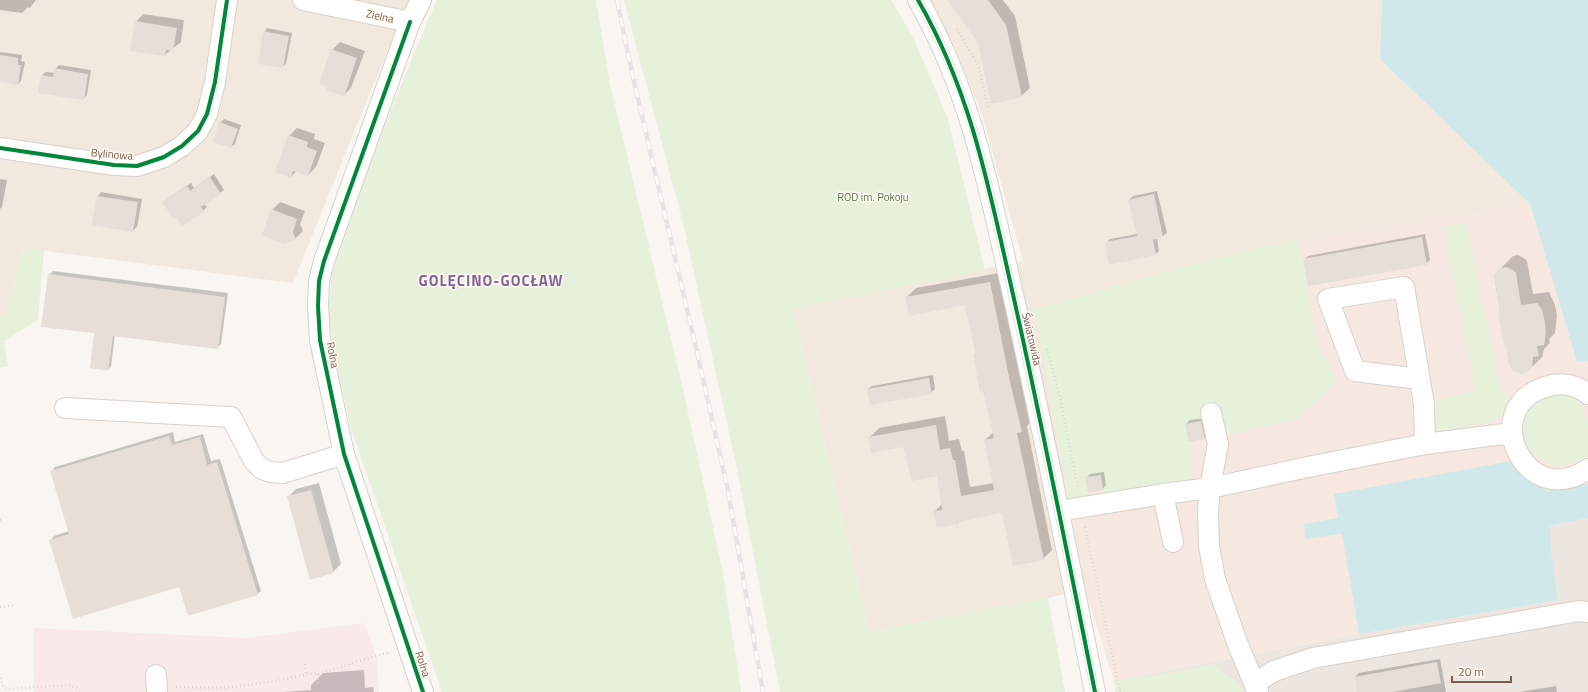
<svg xmlns="http://www.w3.org/2000/svg" width="1588" height="692" viewBox="0 0 1588 692" font-family="'Titillium Web',sans-serif">
  <style>
    .residential { fill: #f2e8de }
    .commercial { fill: #f6e8e1 }
    .industrial { fill: #ede5e0 }
    .medical { fill: #fae9e9 }
    .green { fill: #e7f0db }
    .water { fill: #d0e8ea }
    .shadow { fill: #0003 }
    .building { fill: #e6ded7 }
    .lines { fill: none; stroke-linecap: round; stroke-linejoin: round }
    .minor-casing { stroke: #d7d1cb; stroke-width: 22 }
    .path { stroke: #dcd5d0; stroke-width: 2.5; stroke-dasharray: 1 3; stroke-linecap: butt }
    .minor { stroke: #fefefd; stroke-width: 20 }
    .tram { stroke: #e6e3e7; stroke-width: 1 }
    .rail-casing { stroke: #e6e3e7; stroke-width: 4.5 }
    .rail { stroke: #fffaf3; stroke-width: 3; stroke-dasharray: 9; stroke-linecap: butt }
    .cycleway-casing { stroke: #fffaf3; stroke-width: 6 }
    .cycleway { stroke: #00873e; stroke-width: 4 }
    .labels { text-anchor: middle; stroke-width: 3; stroke-linejoin: round; paint-order: stroke }
    .street-label { font-size: 11px; fill: #7a5c4d; stroke: #fffaf3 }
    .park-label { font-size: 11px; fill: #537a41; stroke: #fffaf3 }
    .district-label { font-size: 15px; font-weight: bold; letter-spacing: 1px; fill: #846695; stroke: #fffaf3 }
  </style>
  <rect width="100%" height="100%" fill="#f9f5f0"/>
  <!-- residential -->
  <g class="residential">
    <polygon points="0,0 409,0 367,100 293,283 23,248 5,318 0,317"/>
    <polygon points="928,0 1382,0 1380,59 1530,204 1243,250 1034,309 1085,589 1048,598 869,631 793,309 1023,261 982,115 954,45"/>
  </g>
  <!-- commercial -->
  <polygon class="commercial" points="1530,204 1577,362 1587,361 1588,363 1588,518 1552,525 1558,600 1359,634 1114,681 1085,589 1034,309 1243,250"/>
  <!-- industrial -->
  <polygon class="industrial" points="1588,518 1588,692 1116,692 1114,681 1359,634 1558,600 1551,551 1550,527 1552,525"/>
  <!-- medical -->
  <polygon class="medical" points="364,623 377,658 379,692 34,692 33,628 247,638"/>
  <!-- green -->
  <g class="green">
    <polygon points="437,0 596,0 609,80 682,385 723,573 741,692 442,692 352,431 337,367 328,313 332,273 354,201 410,63"/>
    <polygon points="624,0 891,0 913,37 948,119 985,270 793,309 869,631 1048,598 1065,692 780,692 736,464 683,223"/>
    <polygon points="1466,222 1501,392 1506,391 1508,411 1490,422 1436,433 1429,401 1476,391 1443,226"/>
    <polygon points="1296,241 1303,259 1315,339 1337,381 1297,419 1207,439 1204,421 1186,424 1189,442 1191,478 1104,496 1101,475 1086,477 1089,503 1070,507 1034,309 1243,250"/>
    <polygon points="23,248 44,250 38,320 4,341 8,366 0,368 0,317 5,318"/>
    <path d="M1561,392L1574,396L1578,400L1588,424V459L1557,467H1552C1545,461 1535,455 1529,448C1522,439 1525,421 1526,410L1535,401Z"/>
    <polygon points="1212,664 1239,684 1244,692 1116,692 1114,681 1177,672"/>
  </g>
  <!-- water -->
  <g class="water">
    <polygon points="1382,0 1588,0 1588,363 1587,361 1577,362 1530,204 1380,59"/>
    <polygon points="1511,461 1546,491 1588,484 1588,518 1552,525 1550,527 1551,551 1558,600 1359,634 1342,534 1305,539 1304,524 1338,518 1334,494"/>
  </g>
  <!-- shadow -->
  <g class="shadow">
    <polygon points="0,0 36,0 30,8 28,7 22,13 0,10"/>
    <polygon points="948,0 1003,0 1015,16 1030,88 1021,96"/>
    <polygon points="143,14 184,20 181,42 165,55 136,22"/>
    <polygon points="267,28 292,33 286,64 282,67 264,32"/>
    <polygon points="340,42 365,51 351,88 343,96 332,50"/>
    <polygon points="0,52 22,55 21,61 25,62 21,81 18,84 0,81"/>
    <polygon points="59,65 91,70 87,95 83,99 42,75 46,72 55,73 55,69"/>
    <polygon points="224,119 241,125 235,144 231,147 220,123"/>
    <polygon points="297,128 315,134 314,139 325,143 316,167 308,175 296,171 291,177 289,136"/>
    <polygon points="214,174 224,190 204,204 207,207 203,211 167,199 191,183 194,188"/>
    <polygon points="0,179 7,180 2,207 0,209"/>
    <polygon points="1157,191 1167,233 1163,236 1157,238 1159,251 1156,254 1106,243 1110,239 1137,234 1129,200 1133,196"/>
    <polygon points="101,192 142,199 137,227 133,231 93,224 98,196"/>
    <polygon points="280,202 305,211 300,224 303,231 295,239 272,210"/>
    <polygon points="1425,234 1430,260 1426,264 1304,260 1308,256"/>
    <polygon points="1518,255 1525,259 1527,261 1533,294 1549,292 1555,305 1557,315 1555,333 1549,339 1550,343 1544,349 1542,357 1530,369 1507,343 1505,343 1495,281 1496,273 1513,256"/>
    <polygon points="53,271 228,293 221,344 217,348 115,335 111,366 108,370 95,332 49,275"/>
    <polygon points="999,273 1019,373 1030,422 1027,426 1052,550 1043,559 1003,512 960,520 957,523 934,512 942,504 937,475 904,446 870,437 879,428 945,416 949,441 959,439 962,451 964,451 970,487 994,483 985,440 994,432 974,355 976,353 966,304 906,298 916,288"/>
    <polygon points="933,375 935,389 931,393 868,389 872,386"/>
    <polygon points="1205,418 1208,435 1205,438 1186,424 1190,420"/>
    <polygon points="173,432 175,442 203,434 211,461 220,459 261,591 257,594 180,586 51,540 54,536 69,531 52,471 55,467"/>
    <polygon points="1104,472 1106,485 1103,489 1086,478 1090,474"/>
    <polygon points="319,483 341,564 333,572 288,497 296,489"/>
    <polygon points="1440,659 1446,692 1358,692 1355,677 1359,673"/>
    <polygon points="364,670 365,688 373,687 374,692 282,692 311,690 311,685 323,673"/>
    <polygon points="1556,686 1557,692 1520,692"/>
  </g>
  <!-- building -->
  <g class="building">
    <polygon points="947,0 988,0 1006,25 1022,97 991,104 978,43"/>
    <polygon points="135,21 177,28 173,51 166,50 165,56 130,51"/>
    <polygon points="263,31 289,36 283,68 258,64"/>
    <polygon points="331,49 357,58 344,97 326,90 327,87 319,84"/>
    <polygon points="0,55 18,58 18,65 21,65 18,85 0,82"/>
    <polygon points="54,68 88,74 84,100 38,93 41,75 53,77"/>
    <polygon points="219,122 238,129 231,148 213,142"/>
    <polygon points="288,135 308,142 307,147 317,151 308,176 293,171 291,178 275,172"/>
    <polygon points="210,177 221,194 201,207 204,212 182,226 176,218 174,219 162,202 187,186 190,191"/>
    <polygon points="1154,194 1163,237 1153,240 1156,255 1109,265 1105,242 1137,236 1128,200"/>
    <polygon points="97,196 138,202 133,232 92,225"/>
    <polygon points="271,209 297,219 293,232 296,239 284,244 262,235"/>
    <polygon points="1422,237 1427,265 1308,286 1303,259"/>
    <polygon points="1506,267 1513,270 1516,273 1521,305 1537,303 1542,310 1545,322 1546,333 1544,345 1537,346 1539,356 1533,357 1532,367 1528,372 1522,374 1513,371 1509,365 1506,344 1504,345 1498,313 1500,313 1494,275 1500,268"/>
    <polygon points="48,274 225,297 218,349 113,336 108,371 90,368 94,333 41,327"/>
    <polygon points="990,282 1010,382 1022,432 1017,433 1044,560 1013,566 1002,513 957,522 958,524 937,528 933,511 942,510 937,476 912,481 903,447 871,453 868,437 936,425 940,450 950,448 953,460 955,460 961,496 994,490 984,440 994,438 983,390 980,391 973,355 976,354 965,305 909,316 905,297"/>
    <polygon points="929,378 932,394 870,405 867,389"/>
    <polygon points="1201,421 1205,439 1189,442 1185,424"/>
    <polygon points="169,436 172,445 200,437 207,465 217,462 258,595 188,616 179,587 73,619 49,540 69,534 50,471"/>
    <polygon points="1101,475 1103,490 1088,493 1085,477"/>
    <polygon points="311,490 334,573 310,580 287,496"/>
    <polygon points="1437,662 1441,683 1393,692 1357,692 1354,677"/>
  </g>
  <g class="lines">
    <!-- minor casing -->
    <g class="minor-casing">
      <g id="minor">
        <polyline points="303,0 410,22 421,0"/>
        <path d="M918,0C971,92 989,188 1012,290C1042,423 1068,558 1095,692"/>
        <polyline points="410,22 324,261 319,281 318,306 320,340 344,454 423,692"/>
        <polyline points="0,148 114,165 137,166 164,157 182,146 198,131 207,114 215,82 227,0"/>
        <polyline points="1419,379 1355,371 1328,299 1404,287 1424,404 1425,444"/>
        <path d="M1588,394C1576,384 1559,382 1545,387C1477,409 1526,512 1588,469"/>
        <polyline points="65,408 231,417 254,461 262,469 271,472 283,473 344,454"/>
        <polyline points="1059,511 1163,494"/>
        <polyline points="1173,542 1163,494 1210,488 1218,444 1211,413"/>
        <polyline points="156,675 157,692"/>
        <polyline points="1254,684 1274,671 1313,658 1579,611 1588,612"/>
        <polyline points="1258,692 1238,645 1215,579 1209,546 1208,512 1210,488 1308,467 1425,444 1512,433"/>
      </g>
    </g>
    <!-- path -->
    <g class="path">
      <polyline points="957,29 978,65 989,109"/>
      <polyline points="1047,349 1060,397 1078,489"/>
      <polyline points="0,520 3,519"/>
      <polyline points="1085,527 1120,692"/>
      <polyline points="0,607 16,605"/>
      <polyline points="305,664 307,675"/>
      <polyline points="318,674 382,654 389,653"/>
      <polyline points="0,678 4,688 9,689 68,685 77,688 82,692"/>
      <polyline points="176,687 205,688 223,688 270,682 314,673 318,674 318,684"/>
    </g>
    <!-- minor -->
    <use href="#minor" class="minor"/>
    <!-- tram -->
    <g class="tram">
      <path d="M913,0C934,37 952,75 965,115C984,173 995,234 1008,293C1038,426 1064,559 1091,692"/>
      <path d="M923,0C975,90 994,190 1016,290C1046,424 1072,558 1099,692"/>
    </g>
    <!-- rail casing -->
    <g class="rail-casing">
      <polyline id="rail" points="617,0 632,73 697,352 728,491 763,692"/>
    </g>
    <!-- rail -->
    <use href="#rail" class="rail"/>
    <!-- cycleway casing -->
    <g class="cycleway-casing">
      <g id="cycleway">
        <path d="M918,0C971,92 989,188 1012,290C1042,423 1068,558 1095,692"/>
        <polyline points="410,22 324,261 319,281 318,306 320,340 344,454 423,692"/>
        <polyline points="0,148 114,165 137,166 164,157 182,146 198,131 207,114 215,82 227,0"/>
      </g>
    </g>
    <!-- cycleway -->
    <use href="#cycleway" class="cycleway"/>
  </g>
  <g class="labels">
    <!-- street labels -->
    <g class="street-label">
      <text transform="translate(380 16) rotate(12)" y="4">Zielna</text>
      <text transform="translate(112 154) rotate(5)" y="4">Bylinowa</text>
      <text transform="translate(1032 339) rotate(77)" y="4">Światowida</text>
      <text transform="translate(333 355) rotate(79)" y="4">Rolna</text>
      <text transform="translate(423 664) rotate(72)" y="4">Rolna</text>
    </g>
    <!-- park labels -->
    <g class="park-label">
      <text x="873" y="201">ROD im. Pokoju</text>
    </g>
    <!-- district labels -->
    <g class="district-label">
      <text x="491" y="286">GOLĘCINO-GOCŁAW</text>
    </g>
  </g>
  <!-- scale -->
  <path d="M1452 676v6h59v-6" fill="none" stroke="#7a5c4d" stroke-width="2"/>
  <text x="1458" y="676" font-size="12" fill="#7a5c4d" stroke="#fffaf3" stroke-width="3" paint-order="stroke">20 m</text>
</svg>
